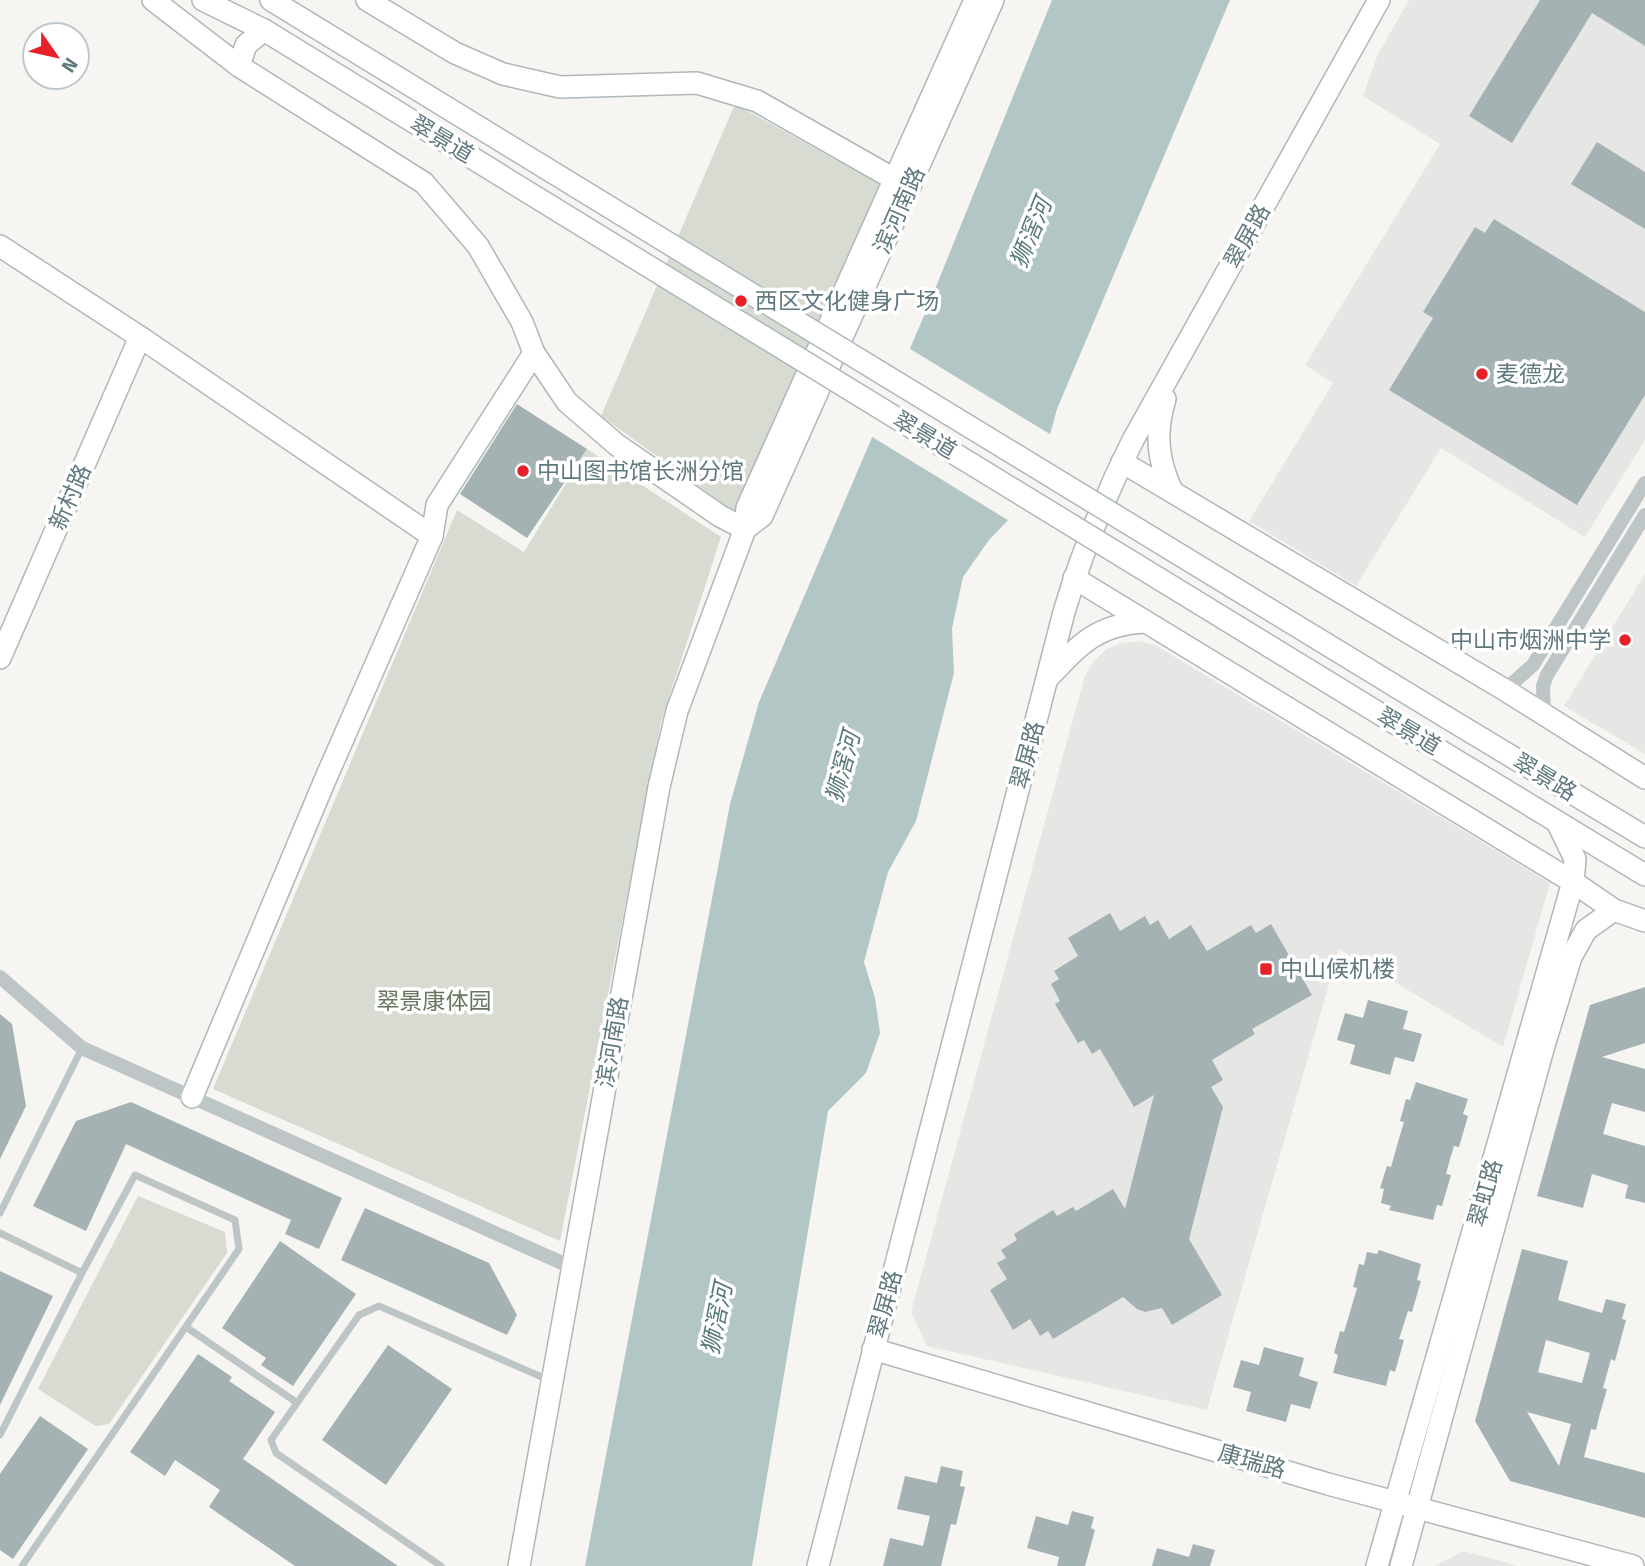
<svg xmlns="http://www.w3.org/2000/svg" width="1645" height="1566" viewBox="0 0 1645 1566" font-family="'Fira Sans','Noto Sans SC',sans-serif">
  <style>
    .built { fill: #e6e7e5 }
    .green { fill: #d7dbd1 }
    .water { fill: #b3c6c6 }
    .pier { fill: #f6f5f2 }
    .building { fill: #a5b2b4; fill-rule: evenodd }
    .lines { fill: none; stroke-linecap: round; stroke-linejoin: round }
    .secondary-casing { stroke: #aeb8ba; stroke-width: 24 }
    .lane { stroke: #bec5c7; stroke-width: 7 }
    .street { stroke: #bec5c7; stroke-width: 14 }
    .secondary { stroke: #fff; stroke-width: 21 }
    .secondary-bridge-casing { stroke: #aeb8ba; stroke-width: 24; stroke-linecap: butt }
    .secondary-bridge { stroke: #fff; stroke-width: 21 }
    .poi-dot { fill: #e72128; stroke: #fff; stroke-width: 2.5 }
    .labels { text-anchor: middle; stroke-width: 7; stroke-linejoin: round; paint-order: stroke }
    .street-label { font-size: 23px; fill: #60797e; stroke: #fff }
    .poi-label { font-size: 23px; fill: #60797e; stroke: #fff; text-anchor: start }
    .park-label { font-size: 23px; fill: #69765f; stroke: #fff }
    .water-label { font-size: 24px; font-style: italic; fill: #5a7a7a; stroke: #fff }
  </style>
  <rect width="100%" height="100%" fill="#f6f5f2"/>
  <!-- built -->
  <g class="built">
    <polygon points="1409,0 1645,0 1645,440 1585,537 1441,448 1356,586 1249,521 1333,383 1305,365 1440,144 1363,96 1378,54"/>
    <polygon points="1645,574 1645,754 1564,706"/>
    <polygon points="1139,641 1155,645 1550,883 1503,1047 1339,949 1207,1410 927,1346 911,1312 1085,675 1094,661 1106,649 1122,643"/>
    <polygon points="1463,1551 1508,1563 1518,1566 1435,1566"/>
  </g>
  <!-- green -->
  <g class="green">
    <polygon points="735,104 883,186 736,513 601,416"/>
    <polygon points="587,449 721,537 661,722 560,1241 213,1089 457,510 524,552"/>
    <polygon points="138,1196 225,1232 227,1253 109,1424 96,1426 38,1389"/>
  </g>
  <!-- water -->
  <polygon class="water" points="1052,0 1230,0 1057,409 1034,493 989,540 963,577 952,628 954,673 916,821 888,872 864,962 875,998 880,1033 866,1073 828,1111 752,1566 585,1566 730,804 759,702 929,304"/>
  <!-- pier -->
  <polygon class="pier" points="907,347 1053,436 1037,495 1011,522 869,435"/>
  <!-- building -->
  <g class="building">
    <polygon points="1540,0 1645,0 1645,46 1592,13 1512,143 1469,116"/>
    <polygon points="1597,142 1645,172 1645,229 1571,184"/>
    <polygon points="1494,219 1645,312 1645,395 1577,505 1389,390 1433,318 1423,312 1475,227 1485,233"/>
    <polygon points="517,404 587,449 527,538 460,494"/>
    <polygon points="1110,913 1120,931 1145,916 1150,925 1158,920 1169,939 1191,925 1207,951 1251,925 1256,933 1271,924 1312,995 1252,1029 1255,1034 1212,1060 1223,1080 1211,1087 1223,1107 1189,1239 1222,1295 1172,1325 1162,1308 1145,1312 1137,1309 1123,1297 1053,1339 1048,1331 1040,1336 1030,1319 1013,1330 990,1290 1007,1279 997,1263 1006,1258 1001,1250 1017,1240 1014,1234 1053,1210 1057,1216 1073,1207 1076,1211 1113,1189 1125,1209 1154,1095 1134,1107 1100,1049 1092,1054 1084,1040 1078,1043 1055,1004 1060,1001 1051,984 1059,979 1054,971 1078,956 1068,938"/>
    <polygon points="1645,987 1645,1043 1602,1057 1645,1069 1645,1112 1612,1103 1603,1134 1645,1146 1645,1203 1625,1198 1628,1185 1592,1174 1583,1208 1537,1196 1590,1005"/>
    <polygon points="1368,1000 1408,1011 1403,1029 1422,1034 1414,1062 1395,1057 1390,1075 1350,1064 1355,1045 1337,1040 1345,1013 1363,1018"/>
    <polygon points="0,1014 12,1024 26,1106 0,1159"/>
    <polygon points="1416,1082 1468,1099 1463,1114 1468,1116 1459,1147 1454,1146 1450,1159 1446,1174 1451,1175 1442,1206 1437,1205 1433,1220 1389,1210 1391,1206 1381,1203 1384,1189 1380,1188 1387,1166 1391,1167 1398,1142 1404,1122 1400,1121 1406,1099 1410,1100"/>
    <polygon points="131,1102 342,1198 319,1249 285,1234 291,1220 126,1144 86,1231 33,1206 76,1121"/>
    <polygon points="365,1208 489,1263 517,1315 507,1335 341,1260"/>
    <polygon points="280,1241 356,1294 293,1386 261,1365 266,1358 222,1328"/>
    <path d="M1522,1249L1568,1261L1558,1300L1602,1313L1606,1299L1626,1304L1622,1319L1626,1320L1615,1361L1611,1359L1603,1388L1607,1389L1599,1417L1596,1430L1591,1429L1584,1457L1645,1473V1518L1510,1481L1475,1421ZM1546,1340L1590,1353L1582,1383L1538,1372ZM1527,1412L1571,1424L1559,1466Z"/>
    <polygon points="1379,1250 1421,1264 1417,1280 1421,1281 1412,1312 1408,1311 1399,1339 1404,1340 1395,1372 1390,1370 1386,1386 1333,1373 1338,1355 1334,1353 1340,1331 1344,1332 1348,1319 1357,1288 1353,1287 1359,1264 1364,1265 1367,1252 1377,1254"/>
    <polygon points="0,1271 53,1296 0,1405"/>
    <polygon points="388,1345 452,1389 386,1485 322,1440"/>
    <polygon points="1264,1347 1304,1358 1299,1376 1318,1382 1310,1409 1291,1404 1286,1422 1246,1411 1251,1392 1233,1387 1241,1360 1259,1365"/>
    <polygon points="198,1354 232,1377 229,1381 275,1412 243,1459 398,1566 295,1566 209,1507 220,1490 175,1460 165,1476 130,1452"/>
    <polygon points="40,1416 88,1449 13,1559 0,1550 0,1474"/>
    <polygon points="941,1466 963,1471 960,1486 965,1487 956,1525 951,1524 941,1566 883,1566 890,1538 923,1546 930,1516 897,1509 905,1476 937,1483"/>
    <polygon points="1072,1511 1094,1517 1091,1528 1095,1530 1085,1566 1057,1566 1059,1557 1027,1548 1036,1516 1068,1525"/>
    <polygon points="1193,1544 1215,1550 1210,1566 1152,1566 1157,1548 1189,1557"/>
  </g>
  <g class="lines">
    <!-- secondary casing -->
    <g class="secondary-casing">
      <g id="secondary">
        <polyline points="153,0 239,66 424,183 478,246 522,322 534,353 567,402 617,445 720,516 745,529"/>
        <polyline points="203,0 264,30 661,274"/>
        <polyline points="271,0 673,246"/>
        <polyline points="367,0 455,53 503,74 560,87 697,83 757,101 894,179 911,184"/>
        <polyline points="239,66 246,45 264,30"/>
        <polyline points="0,246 140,337 432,536"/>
        <path d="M1165,399C1155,432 1157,459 1172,491"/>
        <polyline points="1122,462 1505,690 1645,778"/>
        <polyline points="745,529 762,516 993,0"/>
        <polyline points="1074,578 1573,882 1614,910 1645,921"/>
        <polyline points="0,658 140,337"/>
        <path d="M1048,678C1079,645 1097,624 1145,622"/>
        <polyline points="1446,717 1645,837"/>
        <polyline points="1434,747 1645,875"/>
        <polyline points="192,1097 325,780 432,536 437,505 534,353"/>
        <polyline points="873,1349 1328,1484 1633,1566"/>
        <polyline points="519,1566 659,787 677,711 745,529 747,508 975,0"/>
        <path d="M818,1566L1064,612C1082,552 1105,496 1133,440L1379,0"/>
        <polyline points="1377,1566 1573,882 1575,859 1557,822"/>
        <polyline points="1401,1566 1543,1049 1571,957 1586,930 1614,910"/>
      </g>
    </g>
    <!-- lane -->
    <g class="lane">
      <polyline points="0,1213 82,1048"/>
      <polyline points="0,1233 82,1273"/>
      <polyline points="186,1327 296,1402"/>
      <polyline points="0,1435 82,1273 135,1175 235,1220 239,1249 22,1566"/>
      <polyline points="441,1566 276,1453 271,1440 359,1315 379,1306 551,1381"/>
    </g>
    <!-- street -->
    <g class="street">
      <polyline points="1505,690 1533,665 1645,483"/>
      <polyline points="1544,714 1543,686 1547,675 1645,515"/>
      <polyline points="0,977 82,1048 571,1267"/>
    </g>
    <!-- secondary -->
    <use href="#secondary" class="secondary"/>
    <!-- secondary-bridge casing -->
    <g class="secondary-bridge-casing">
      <g id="secondary-bridge">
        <polyline points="673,246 1446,717"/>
        <polyline points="661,274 1434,747"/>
      </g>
    </g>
    <!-- secondary-bridge -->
    <use href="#secondary-bridge" class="secondary-bridge"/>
  </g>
  <!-- markers -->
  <g class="poi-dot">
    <circle cx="741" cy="301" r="7"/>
    <circle cx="1482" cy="374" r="7"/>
    <circle cx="523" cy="471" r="7"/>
    <circle cx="1625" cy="640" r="7"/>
    <rect x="1259" y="962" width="14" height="14" rx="3.5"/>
  </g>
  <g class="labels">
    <!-- street labels -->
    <g class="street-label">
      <text transform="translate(442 139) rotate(31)" y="8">翠景道</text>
      <text transform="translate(899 210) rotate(-66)" y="8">滨河南路</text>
      <text transform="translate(1247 236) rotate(-61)" y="8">翠屏路</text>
      <text transform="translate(925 435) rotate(31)" y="8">翠景道</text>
      <text transform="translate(70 497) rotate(-66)" y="8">新村路</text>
      <text transform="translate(1409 731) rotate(31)" y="8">翠景道</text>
      <text transform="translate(1027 755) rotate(-75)" y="8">翠屏路</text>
      <text transform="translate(1545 777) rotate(31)" y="8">翠景路</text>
      <text transform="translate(612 1042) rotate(-80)" y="8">滨河南路</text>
      <text transform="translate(1485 1193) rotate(-74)" y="8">翠虹路</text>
      <text transform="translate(885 1304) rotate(-75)" y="8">翠屏路</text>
      <text transform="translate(1252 1461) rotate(16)" y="8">康瑞路</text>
    </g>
    <!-- poi labels -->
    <g class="poi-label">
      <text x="755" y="309">西区文化健身广场</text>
      <text x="1496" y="382">麦德龙</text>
      <text x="537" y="479">中山图书馆长洲分馆</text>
      <text x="1611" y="648" text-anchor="end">中山市烟洲中学</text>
      <text x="1280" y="977">中山候机楼</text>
    </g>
    <!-- park labels -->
    <g class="park-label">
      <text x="434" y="1009">翠景康体园</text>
    </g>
    <!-- water labels -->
    <g class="water-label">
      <text transform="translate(1031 233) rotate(-68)" y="8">狮滘河</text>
      <text transform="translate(843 767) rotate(-75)" y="8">狮滘河</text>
      <text transform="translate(717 1319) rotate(-79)" y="8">狮滘河</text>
    </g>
  </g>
  <!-- north arrow -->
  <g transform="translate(56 56) rotate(124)"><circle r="33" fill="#ffffff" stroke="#bfc9cb" stroke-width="2"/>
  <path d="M0-5L12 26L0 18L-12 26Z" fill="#e72128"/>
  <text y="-10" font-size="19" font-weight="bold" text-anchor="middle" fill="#60797e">N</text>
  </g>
</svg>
